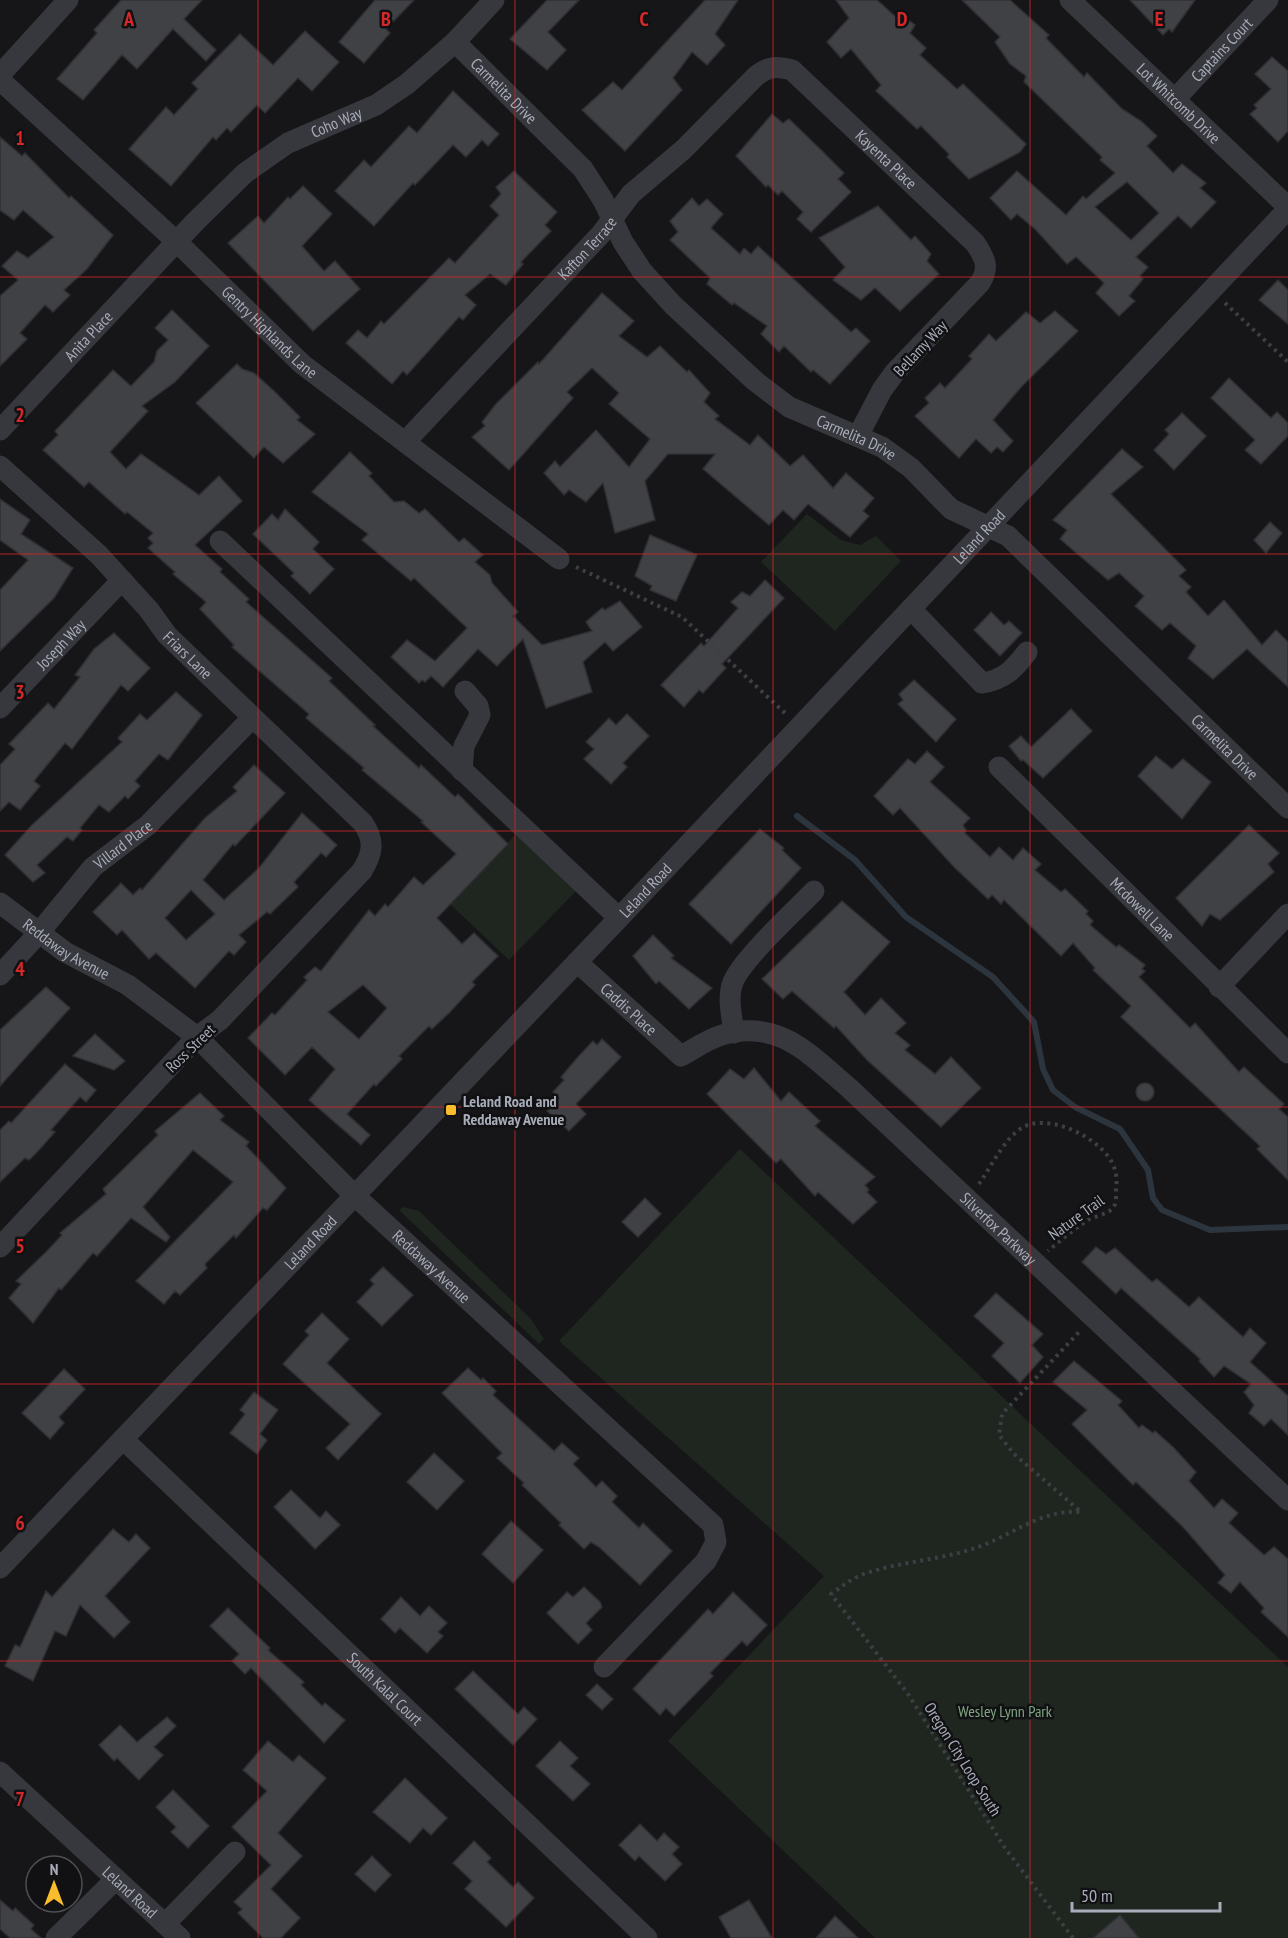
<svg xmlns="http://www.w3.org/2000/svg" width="1288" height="1938" viewBox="0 0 1288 1938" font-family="'PT Sans Narrow',sans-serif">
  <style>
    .green { fill: #1e261f }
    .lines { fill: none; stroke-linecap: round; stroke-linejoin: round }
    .stream { stroke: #2c353d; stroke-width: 6 }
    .building { fill: #404145; stroke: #303034; stroke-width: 1.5; fill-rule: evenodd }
    .path { stroke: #3d3f44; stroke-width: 4; stroke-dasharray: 3 4.5; stroke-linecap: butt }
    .minor { stroke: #37383d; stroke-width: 21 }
    .grid { fill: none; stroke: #d62828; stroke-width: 1.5; stroke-opacity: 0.55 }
    .poi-dot { fill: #f9bc2d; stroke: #111113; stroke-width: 2 }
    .labels { text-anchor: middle; stroke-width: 5; stroke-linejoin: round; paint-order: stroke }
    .street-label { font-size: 16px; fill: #a8acb9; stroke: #111113 }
    .poi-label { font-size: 16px; font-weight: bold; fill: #a8acb9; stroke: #111113; text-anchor: start }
    .park-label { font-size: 16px; fill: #7ea582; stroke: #111113 }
    .grid-label { font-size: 20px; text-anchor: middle; font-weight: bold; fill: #d62828; stroke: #111113; stroke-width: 5; stroke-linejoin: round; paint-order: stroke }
  </style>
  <rect width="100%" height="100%" fill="#161618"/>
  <!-- green -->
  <g class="green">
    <polygon points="807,514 841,540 860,545 876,536 901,561 835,631 761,562"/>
    <polygon points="518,832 578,889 509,960 450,904"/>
    <polygon points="740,1149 1288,1667 1288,1938 875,1938 668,1741 824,1576 559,1341"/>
    <polygon points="403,1207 419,1211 531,1319 544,1339 539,1344 399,1210"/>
  </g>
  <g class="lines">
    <!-- stream -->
    <polyline class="stream" points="797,816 855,860 906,917 993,977 1034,1022 1043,1069 1053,1090 1075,1107 1120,1129 1148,1170 1153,1198 1162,1210 1210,1230 1288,1227"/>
  </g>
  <!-- building -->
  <g class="building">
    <polygon points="121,0 202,0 184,19 216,50 206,61 173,29 137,69 122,55 83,100 57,79 97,33 94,30"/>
    <polygon points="375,0 414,0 386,29 390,33 364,63 339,42"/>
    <polygon points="547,0 579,0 548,32 566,50 547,70 510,39"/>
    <polygon points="705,0 738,0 715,34 725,45 707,65 692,52 673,78 682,90 625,151 582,110 613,82 622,90"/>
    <polygon points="836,0 877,0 897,18 900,14 915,25 910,33 926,48 920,55 957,89 963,84 1026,144 1020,152 969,179 947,157 949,154 921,126 917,129 876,91 881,85 851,49 841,58 827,42 849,18"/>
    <path d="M962,0H1010L1049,35L1046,38L1084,77L1087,73L1122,109L1141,121L1157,136L1147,146L1173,173L1182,164L1206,183L1200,188L1216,202L1191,228L1178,216L1136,257L1148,267L1140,276L1143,279L1129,296L1135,301L1119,316L1096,293L1104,283L1076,257L1067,264L1035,229L1017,214L1011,220L990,198L1017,171L1066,215L1083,196L1086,199L1115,173L1100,160L1102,157L1024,82L1026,76L1010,64L995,42L1000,37ZM1127,182L1159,213L1131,240L1095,207Z"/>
    <polygon points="1130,0 1195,0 1172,32 1169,29 1163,35"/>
    <polygon points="305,31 339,62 312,91 298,78 265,113 257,105 231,132 227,128 216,140 213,137 171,186 129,149 166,107 174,115 198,89 192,83 240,34 273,65"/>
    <polygon points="1272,57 1288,71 1288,131 1278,142 1250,114 1257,108 1254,105 1271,89 1255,74"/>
    <polygon points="453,91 499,134 488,146 482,140 466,157 453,145 415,185 413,183 374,226 335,191 364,160 371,167 409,126 417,133"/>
    <polygon points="772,114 783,123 789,119 818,147 844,173 838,179 851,192 811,232 797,219 803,212 782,191 778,195 768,185 766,187 736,156"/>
    <polygon points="0,137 22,156 25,153 69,198 71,196 113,235 87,269 64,290 70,295 53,312 45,305 20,333 27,339 0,366 0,296 18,280 2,266 17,251 28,258 54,237 23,210 14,220 0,210"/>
    <polygon points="514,171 557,212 545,225 551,231 521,262 523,264 506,285 490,274 465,295 476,305 463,320 459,317 407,375 403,371 392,384 346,343 358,330 367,338 381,321 384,324 449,258 455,263 499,215 490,206 501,194 496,187"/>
    <polygon points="303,186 332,214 302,246 324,271 335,261 360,289 313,331 228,243 258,216 264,223 288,197 290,199"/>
    <polygon points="692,198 699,206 707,199 723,214 711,228 740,254 744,248 751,254 758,246 851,332 856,328 870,341 830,384 813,370 811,372 784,346 779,352 761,334 767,326 734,303 732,305 707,284 710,278 670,240 678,232 670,221"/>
    <polygon points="878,206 911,240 915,236 931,254 927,261 939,274 900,311 875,288 861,300 833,280 845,267 819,238"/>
    <polygon points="1278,280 1288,290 1288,324 1259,300"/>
    <polygon points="602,293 634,321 619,336 647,357 660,346 687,372 689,370 710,393 704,402 719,416 715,419 750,445 758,435 790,466 803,455 833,488 846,473 874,498 863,511 869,516 850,537 808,504 794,520 783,510 769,525 703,469 715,454 668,454 645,481 655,520 615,533 603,483 586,502 569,490 564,495 544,473 555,461 560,467 596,430 629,467 650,439 609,404 619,393 592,368 567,392 573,398 509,470 472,437 485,426 482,422 496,404 538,362 539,364"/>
    <path d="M172,310L209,346L175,382L142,406L148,411L110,452L126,469L141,454L199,495L219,476L242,501L195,545L222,569L220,572L249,599L246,602L332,678L329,681L375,725L373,726L419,768L421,765L455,797L458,794L508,844L437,918L462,944L474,933L498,956L472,982L475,985L450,1012L432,1029L429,1026L399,1056L402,1059L376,1086L374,1084L347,1114L370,1135L361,1145L309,1100L335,1069L312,1047L285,1075L248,1038L272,1013L275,1015L307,980L304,977L315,967L321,971L369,910L375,916L385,904L388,907L414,877L423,885L456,854L421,822L423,821L362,770L364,768L306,718L309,714L232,647L234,645L200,609L206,602L173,574L175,572L148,548L153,543L148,538L153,533L127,512L125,514L89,482L84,487L43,450L58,435L55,431L113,370L131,386L154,362L157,351L168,340L155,328ZM363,985L387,1008L359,1039L328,1012Z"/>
    <polygon points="1055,311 1078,331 1022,386 993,420 1013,441 1003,452 997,447 991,453 976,439 959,458 915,416 929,403 925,398 940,383 945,388 972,359 969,356 989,334 996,341 1026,312 1040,323"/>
    <polygon points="237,364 242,369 254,373 274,391 300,417 297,420 315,434 283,463 264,447 254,458 196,403"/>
    <polygon points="1229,378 1271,418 1277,412 1288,423 1288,436 1261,464 1245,450 1255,440 1211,398"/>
    <polygon points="1182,413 1206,436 1174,470 1154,450 1169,434 1165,430"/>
    <polygon points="1122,449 1143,467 1111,494 1186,570 1179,576 1191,587 1186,592 1208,616 1224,600 1262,645 1276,630 1288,642 1288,687 1247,649 1213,679 1188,658 1196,646 1170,623 1162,630 1135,606 1144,596 1119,573 1108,580 1060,539 1067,530 1053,520"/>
    <polygon points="350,452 372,473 369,476 394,502 404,501 419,513 425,509 459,542 464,538 483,555 475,562 490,575 492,583 518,612 513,616 542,645 592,631 586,622 602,608 605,610 620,601 642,627 613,651 605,642 583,662 592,692 546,708 523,639 497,666 478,649 443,687 431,676 425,682 422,680 419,683 391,657 407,640 435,661 467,628 414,578 411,581 362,540 368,534 312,492"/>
    <polygon points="0,499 30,520 21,534 73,568 54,598 0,651 0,590 28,560 0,540"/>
    <polygon points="285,509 319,542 313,549 334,569 310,594 291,576 294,573 253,534 272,514 278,520"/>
    <polygon points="1270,522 1282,533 1266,553 1254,540"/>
    <polygon points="650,535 697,555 676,601 650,590 652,586 635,576"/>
    <polygon points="765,580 784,598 722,664 726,668 703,693 699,690 684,707 661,685 701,643 704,646 738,608 731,602 742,592 750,596"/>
    <polygon points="991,612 1004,625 1009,621 1022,633 1000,656 974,630"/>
    <polygon points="114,633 150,668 128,691 121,685 72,749 65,743 34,781 40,786 20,810 9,802 0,811 0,765 15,749 9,744 48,703 54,709 80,677 75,675 94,649"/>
    <polygon points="914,680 956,719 936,742 898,704 903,700 899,694"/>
    <polygon points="176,692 202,715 168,760 159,754 135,781 140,786 128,799 125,796 109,812 99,805 80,828 82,830 73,841 67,837 37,865 45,873 33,882 5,855 31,826 122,742 118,738 140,714 147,720"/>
    <polygon points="1071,709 1092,731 1043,778 1023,760 1021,761 1009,746 1021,736 1031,747"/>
    <polygon points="627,714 649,736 623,763 627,767 611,784 584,759 594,749 586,742 609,718 616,725"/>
    <polygon points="927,751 944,767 930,782 970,818 963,825 966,830 965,833 990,857 999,847 1013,860 1023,848 1041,864 1035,870 1061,892 1065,889 1088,911 1086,914 1093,921 1090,925 1116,947 1119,945 1145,965 1142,969 1145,971 1139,977 1190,1028 1195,1023 1239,1072 1244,1067 1284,1104 1279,1109 1288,1117 1288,1180 1257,1149 1260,1146 1121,1017 1131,1006 1093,970 1095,968 1073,943 1061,956 1004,900 1001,904 992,895 988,899 955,868 900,808 893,815 874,796 908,759 915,764"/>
    <polygon points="1156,756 1172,769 1183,759 1211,782 1182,819 1138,776"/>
    <path d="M254,765L285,793L235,846L233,844L203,880L224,900L259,868L302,813L337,845L326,857L321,853L294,882L298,887L270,914L267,912L239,935L246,942L234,955L229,951L195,988L156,953L149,959L122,930L117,935L93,912L121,883L133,895L140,888L142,890L205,818L237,791L233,787ZM191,890L215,914L186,940L165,918Z"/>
    <polygon points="1249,825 1279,853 1268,864 1274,872 1220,920 1210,914 1202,926 1176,898"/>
    <polygon points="760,829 784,848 782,850 801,868 731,944 689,904"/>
    <polygon points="842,901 890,942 844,992 865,1015 881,998 906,1023 895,1033 910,1045 905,1050 935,1074 951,1057 981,1088 941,1127 867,1060 836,1026 834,1028 792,991 783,999 762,979"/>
    <polygon points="653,935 674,956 671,958 712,988 689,1009 659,981 656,984 633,956"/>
    <polygon points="46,987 70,1008 0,1086 0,1030"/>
    <polygon points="95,1034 125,1061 114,1070 73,1056"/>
    <polygon points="602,1039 621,1057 576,1104 586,1114 569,1131 547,1111 559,1098 553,1092 564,1080 561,1077 578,1057 593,1041 597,1045"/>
    <polygon points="65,1064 96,1090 86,1102 80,1097 51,1130 55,1132 39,1150 29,1160 25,1158 0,1182 0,1130 9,1121 11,1123"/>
    <polygon points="754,1068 781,1101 789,1092 820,1121 815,1126 875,1177 865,1185 869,1190 867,1192 877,1202 853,1224 818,1192 815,1196 781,1159 776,1163 707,1094 730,1069 744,1079"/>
    <circle cx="1145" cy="1092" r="9"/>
    <polygon points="200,1093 224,1116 220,1120 249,1142 246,1146 286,1188 267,1210 263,1208 236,1238 234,1235 205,1264 207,1268 180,1295 175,1291 164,1304 136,1281 233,1182 193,1150 143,1207 170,1237 166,1242 131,1218 97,1256 93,1253 61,1290 59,1288 33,1323 9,1298 21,1284 16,1281 48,1250 62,1235 60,1233 106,1194 103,1189 158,1135 155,1131"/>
    <polygon points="645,1198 661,1214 638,1237 622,1222"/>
    <polygon points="1096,1247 1106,1254 1115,1248 1152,1282 1157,1279 1189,1307 1199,1297 1243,1337 1250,1328 1266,1343 1250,1362 1288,1396 1288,1435 1271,1419 1264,1426 1249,1413 1254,1405 1244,1392 1251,1384 1224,1366 1214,1377 1199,1361 1200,1359 1121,1288 1116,1294 1082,1262"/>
    <polygon points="383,1267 413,1295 382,1326 357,1302 374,1284 370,1280"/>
    <polygon points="996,1293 1043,1334 1032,1345 1043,1357 1020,1383 992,1356 1004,1343 974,1316"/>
    <polygon points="322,1313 349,1339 327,1363 381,1414 338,1460 326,1448 350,1424 283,1364 309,1335 305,1331"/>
    <polygon points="1074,1361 1122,1401 1118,1405 1139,1428 1142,1425 1153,1433 1155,1431 1174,1448 1196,1472 1189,1481 1214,1508 1222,1499 1238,1513 1229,1523 1264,1555 1274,1547 1288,1559 1288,1637 1261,1612 1264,1608 1240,1582 1231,1593 1218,1583 1225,1575 1183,1527 1136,1482 1133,1485 1072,1424 1087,1410 1053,1382"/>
    <polygon points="468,1368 481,1380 483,1378 496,1391 493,1395 554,1451 562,1443 579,1458 573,1464 596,1487 602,1481 617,1496 612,1502 639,1528 643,1523 672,1551 640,1585 599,1547 591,1542 584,1549 559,1525 561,1523 522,1485 524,1483 497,1458 502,1453 442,1393"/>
    <polygon points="64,1369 85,1389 59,1417 64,1423 50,1439 22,1413"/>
    <polygon points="254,1392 278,1410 260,1434 267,1440 257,1454 230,1433 245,1414 240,1410"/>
    <polygon points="434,1453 464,1481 437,1510 407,1482"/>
    <polygon points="291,1490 320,1518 326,1511 340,1525 315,1549 274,1507"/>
    <polygon points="511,1521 543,1550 513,1583 482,1554"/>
    <polygon points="113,1529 129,1542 136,1534 150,1548 105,1596 130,1622 114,1638 80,1605 66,1636 55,1631 33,1681 5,1666 15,1645 20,1647 46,1591 52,1597"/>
    <polygon points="584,1587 600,1602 602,1607 586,1623 592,1630 578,1644 547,1613 567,1592 573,1597"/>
    <polygon points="733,1592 767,1625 747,1646 742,1641 710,1673 713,1676 674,1716 666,1708 660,1715 633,1689 708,1609 713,1614"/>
    <polygon points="401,1597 420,1616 429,1606 447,1623 438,1632 443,1636 427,1653 400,1628 395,1633 381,1619"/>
    <polygon points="228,1608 270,1648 268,1650 304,1682 301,1685 322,1706 325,1703 345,1720 324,1743 251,1668 245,1674 232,1661 239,1654 210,1626"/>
    <polygon points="473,1671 518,1714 524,1707 537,1719 513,1745 455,1689"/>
    <polygon points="597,1684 613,1699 602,1710 586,1695"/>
    <polygon points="167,1717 176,1726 154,1747 163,1755 139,1780 117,1758 114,1761 99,1745 120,1725 137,1742"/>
    <polygon points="268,1741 293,1762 299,1755 326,1778 278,1833 302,1856 271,1889 300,1918 281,1938 263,1938 238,1913 242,1909 234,1902 271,1865 232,1827 267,1791 243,1770"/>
    <polygon points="560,1741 578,1758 570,1766 590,1784 573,1801 536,1766"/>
    <polygon points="405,1778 447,1818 431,1835 423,1828 410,1843 373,1812"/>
    <polygon points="173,1790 209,1826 188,1848 171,1832 176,1827 156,1807"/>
    <polygon points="640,1824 657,1841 664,1833 679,1847 672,1854 682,1864 665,1881 639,1856 635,1861 619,1845"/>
    <polygon points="474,1841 491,1858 487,1862 513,1887 518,1882 534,1898 506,1927 465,1889 472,1881 453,1863"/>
    <polygon points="372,1856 391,1875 375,1892 355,1874"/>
    <polygon points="0,1900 13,1911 15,1908 34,1925 31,1929 41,1938 10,1938 0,1929"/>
    <polygon points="749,1900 772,1938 731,1938 719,1917"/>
    <polygon points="1120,1915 1139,1938 1093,1938"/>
    <polygon points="835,1916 858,1938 816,1938"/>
  </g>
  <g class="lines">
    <!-- path -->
    <g class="path">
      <polyline points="1225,303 1288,362"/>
      <polyline points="576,567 682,617 786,714"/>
      <path d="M979,1184C991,1167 1003,1141 1020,1129C1047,1110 1104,1139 1114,1167C1117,1175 1117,1182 1116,1190C1116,1195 1117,1203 1113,1208C1108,1214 1095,1216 1088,1220C1074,1229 1061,1240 1048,1251"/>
      <path d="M1073,1938L1005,1848L908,1694L831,1594C843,1586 853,1577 867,1573C903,1561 942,1560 978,1547C1013,1535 1041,1509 1081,1512L1014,1454L999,1435L1002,1414L1080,1331"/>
    </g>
    <!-- minor -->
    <g class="minor">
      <path id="s1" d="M1070,0L1288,207"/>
      <path id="s2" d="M455,42L583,169L603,200L623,242L642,271L673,305L755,381L789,407L882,447L911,468L951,509L1008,536L1288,808"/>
      <polyline points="0,75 68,0"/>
      <path id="s3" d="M0,80L178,243L302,364L559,559"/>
      <path id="s4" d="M1175,99L1268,0"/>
      <path id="s5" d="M0,430L195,222L245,173L288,143L376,105L407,84L455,42L494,0"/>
      <path id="s6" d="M405,442L601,234L631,194L684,149L755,77C768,66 776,66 792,70L975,243C985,258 990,267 980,283L895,372L882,390L858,436"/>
      <path id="s7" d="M0,466L99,555L149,610L167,635L363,823C375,841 373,853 362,871L220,1020L197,1037L0,1247"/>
      <polyline points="220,541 619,918"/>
      <path d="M911,609L982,683C1004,680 1014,669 1027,652"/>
      <path id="s8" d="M0,708L122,580"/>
      <path id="s9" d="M999,767L1288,1053"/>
      <polyline points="462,771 464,746 480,715 478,706 465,691"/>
      <path id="s10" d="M0,903L65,952L128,985L197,1037L353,1194L713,1525L716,1542L706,1561L604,1667"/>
      <path id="s11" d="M577,962L681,1056C694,1049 708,1039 722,1035C779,1018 810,1055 849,1088L1288,1500"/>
      <path id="s12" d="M0,975L38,934L93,867L148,825L252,718"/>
      <polyline points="1219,987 1288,914"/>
      <path d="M734,1033C732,1017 727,997 733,982C743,958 795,911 814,891"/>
      <path id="s13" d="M123,1439L647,1938"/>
      <path id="s14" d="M0,1568L619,918L1288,209"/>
      <path id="s15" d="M0,1772L180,1938"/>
      <polyline points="165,1924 235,1852"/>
      <polyline points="56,1938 116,1879"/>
    </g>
  </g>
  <!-- grid -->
  <path class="grid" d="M258,0V1938M515,0V1938M773,0V1938M1030,0V1938M0,277H1288M0,554H1288M0,831H1288M0,1107H1288M0,1384H1288M0,1661H1288"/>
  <!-- markers -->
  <rect class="poi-dot" x="445" y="1104" width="12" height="12" rx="3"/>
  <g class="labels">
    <!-- street labels -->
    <g class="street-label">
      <text dy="6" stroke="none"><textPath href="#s4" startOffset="68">Captains Court</textPath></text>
      <text dy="6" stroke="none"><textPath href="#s2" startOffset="69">Carmelita Drive</textPath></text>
      <text dy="6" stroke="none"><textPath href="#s1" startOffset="150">Lot Whitcomb Drive</textPath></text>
      <text dy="6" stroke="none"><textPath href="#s5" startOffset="460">Coho Way</textPath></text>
      <text dy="6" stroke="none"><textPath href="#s6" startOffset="676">Kayenta Place</textPath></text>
      <text dy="6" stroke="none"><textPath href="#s6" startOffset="266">Kafton Terrace</textPath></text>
      <text dy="6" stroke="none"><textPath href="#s3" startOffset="369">Gentry Highlands Lane</textPath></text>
      <text dy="6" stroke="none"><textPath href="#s5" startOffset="129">Anita Place</textPath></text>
      <text transform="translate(920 348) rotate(-47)" y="6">Bellamy Way</text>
      <text dy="6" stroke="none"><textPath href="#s2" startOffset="573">Carmelita Drive</textPath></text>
      <text dy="6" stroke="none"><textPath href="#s14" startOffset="1422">Leland Road</textPath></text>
      <text dy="6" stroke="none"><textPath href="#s8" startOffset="88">Joseph Way</textPath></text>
      <text dy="6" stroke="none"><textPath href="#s7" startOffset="267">Friars Lane</textPath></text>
      <text dy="6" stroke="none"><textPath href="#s2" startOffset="1059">Carmelita Drive</textPath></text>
      <text dy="6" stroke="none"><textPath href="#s12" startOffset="180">Villard Place</textPath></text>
      <text dy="6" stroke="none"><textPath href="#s14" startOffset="936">Leland Road</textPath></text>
      <text dy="6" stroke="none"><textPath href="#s9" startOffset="202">Mcdowell Lane</textPath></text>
      <text dy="6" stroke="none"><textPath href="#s10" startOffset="81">Reddaway Avenue</textPath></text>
      <text dy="6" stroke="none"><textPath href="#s11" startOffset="70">Caddis Place</textPath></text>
      <text transform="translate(190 1048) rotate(-44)" y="6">Ross Street</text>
      <text transform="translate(1076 1217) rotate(-36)" y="6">Nature Trail</text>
      <text dy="6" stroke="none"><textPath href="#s11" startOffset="537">Silverfox Parkway</textPath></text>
      <text dy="6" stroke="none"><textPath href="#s14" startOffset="450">Leland Road</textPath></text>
      <text dy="6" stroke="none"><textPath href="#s10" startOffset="567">Reddaway Avenue</textPath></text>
      <text dy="6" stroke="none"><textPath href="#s13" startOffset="362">South Kalal Court</textPath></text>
      <text transform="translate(963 1759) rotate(58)" y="6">Oregon City Loop South</text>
      <text dy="6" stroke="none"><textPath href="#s15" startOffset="177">Leland Road</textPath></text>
    </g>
    <!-- poi labels -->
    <g class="poi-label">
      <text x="463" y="1107">Leland Road and<tspan x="463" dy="18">Reddaway Avenue</tspan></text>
    </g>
    <!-- park labels -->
    <g class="park-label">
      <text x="1005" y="1717">Wesley Lynn Park</text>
    </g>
  </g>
  <g class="grid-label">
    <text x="129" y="26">A</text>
    <text x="386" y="26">B</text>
    <text x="644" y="26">C</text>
    <text x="902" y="26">D</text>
    <text x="1159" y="26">E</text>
    <text x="20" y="145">1</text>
    <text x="20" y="422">2</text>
    <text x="20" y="699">3</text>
    <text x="20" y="976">4</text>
    <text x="20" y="1253">5</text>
    <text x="20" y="1530">6</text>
    <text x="20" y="1806">7</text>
  </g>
  <!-- north arrow -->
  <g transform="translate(54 1884)"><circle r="28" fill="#111113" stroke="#4d4f55" stroke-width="1.5"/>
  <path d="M0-4.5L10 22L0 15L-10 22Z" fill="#f9bc2d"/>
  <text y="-9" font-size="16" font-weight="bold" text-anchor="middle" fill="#a8acb9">N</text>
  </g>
  <!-- scale -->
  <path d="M1072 1902v9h148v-9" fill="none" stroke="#a8acb9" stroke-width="3"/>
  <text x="1081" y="1902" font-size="18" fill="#a8acb9" stroke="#111113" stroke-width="4.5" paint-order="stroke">50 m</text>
</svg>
